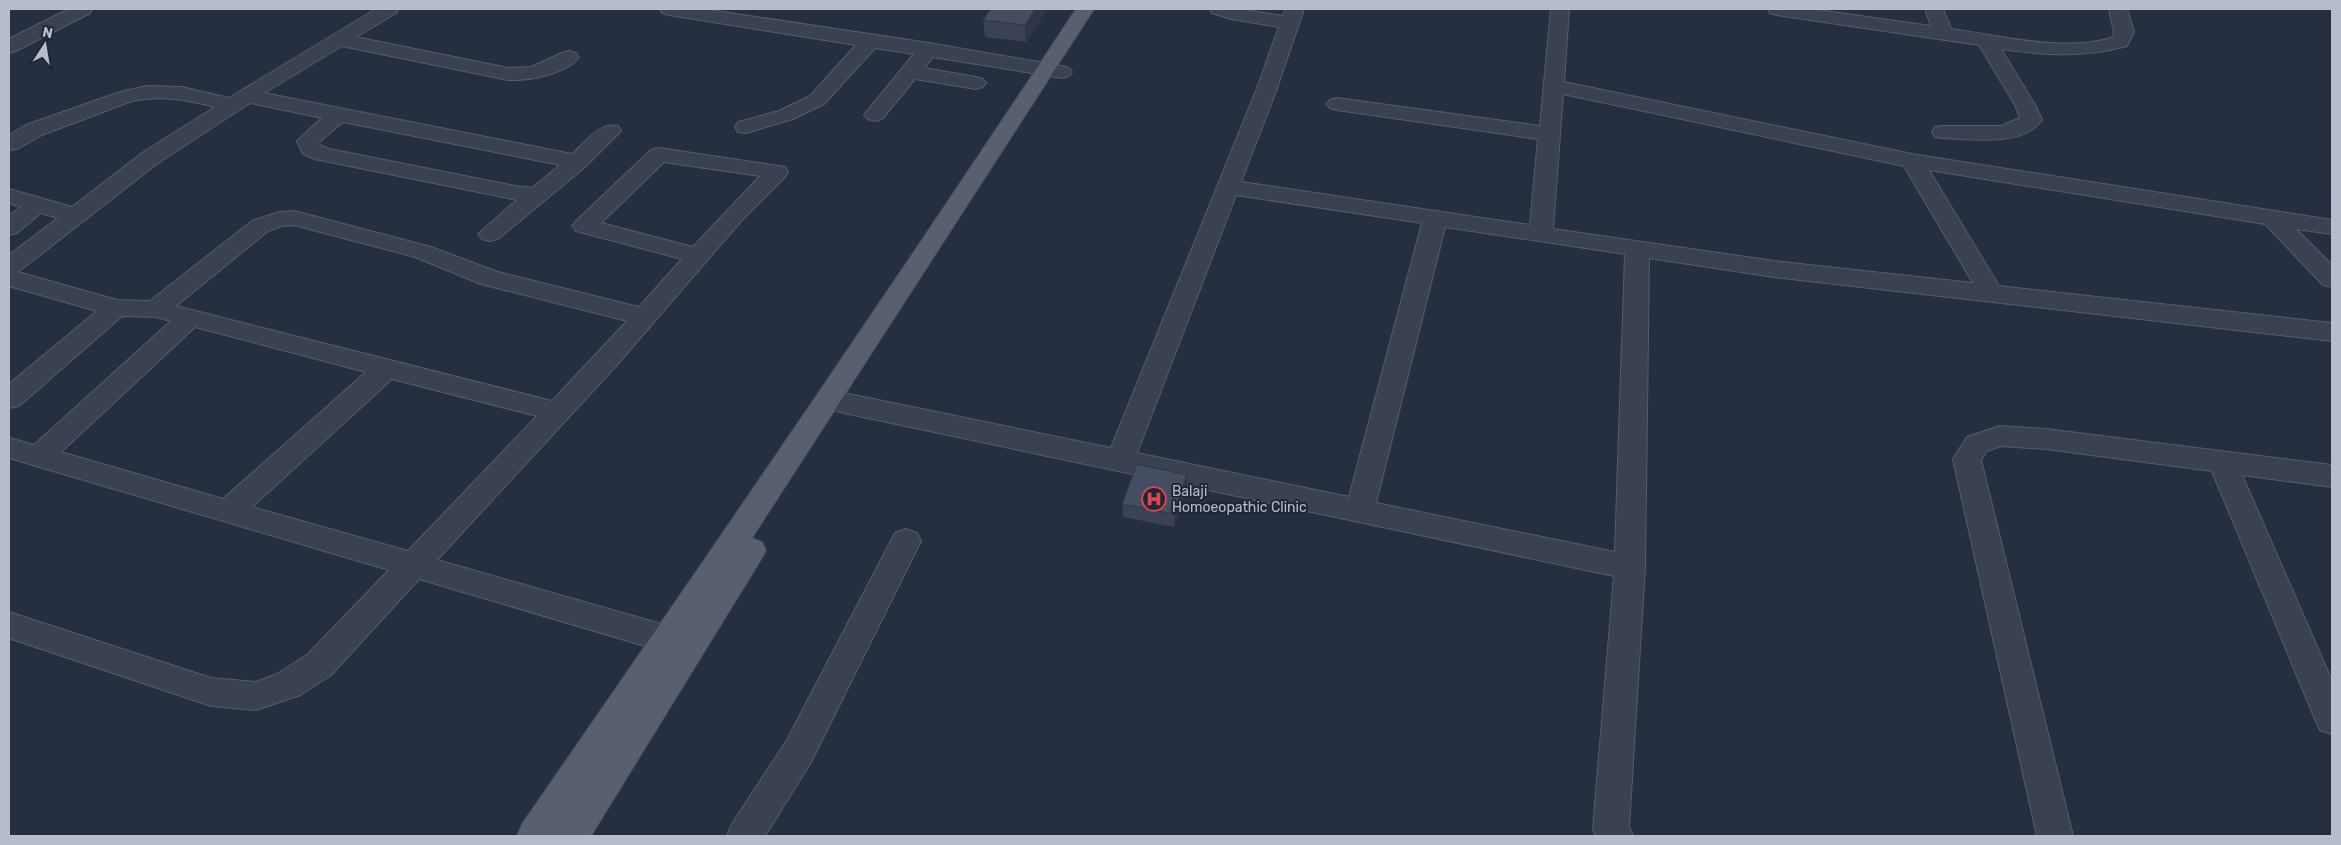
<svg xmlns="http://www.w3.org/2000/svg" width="2341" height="845" viewBox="0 0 2341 845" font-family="Rubik,sans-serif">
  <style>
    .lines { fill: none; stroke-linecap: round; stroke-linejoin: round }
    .minor-casing { stroke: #555c6b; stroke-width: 2 }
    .major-casing { stroke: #444a5a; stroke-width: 2 }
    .minor { fill: #3a4151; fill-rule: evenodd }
    .major { fill: #585f71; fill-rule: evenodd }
    .wall { fill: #3b4255 }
    .shaded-wall { fill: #303645 }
    .building { fill: #454d63; stroke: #303645 }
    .labels { text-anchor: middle; stroke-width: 4; stroke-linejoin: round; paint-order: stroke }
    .poi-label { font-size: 14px; fill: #b7bccb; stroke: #1f2636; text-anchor: start }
  </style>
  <rect width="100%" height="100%" fill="#262e41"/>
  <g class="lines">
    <!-- minor casing -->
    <g class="minor-casing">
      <g id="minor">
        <polygon points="69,9 92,9 90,13 16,51 9,53 9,39"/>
        <path d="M376,9H398L396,13L356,37L508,68L531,67L562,53L569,51L576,53L579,57C567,74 528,81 508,80L342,46L264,93L572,154C585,143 599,122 618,126L621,131L585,167L498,239L490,241L482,239L478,234L517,200L315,159L303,154L297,141L322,118L250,103L158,163L18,272L117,300L150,301L252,221L279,212L294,211L431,247L498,272L639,307L682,259L576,231L572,226L576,221L651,150L659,148L785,167L788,172L785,177L742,220L616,366L437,560L700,635L705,645L700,655L689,659L419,579L331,675L300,695L256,710L211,706L9,638V612L211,678L256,682L277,674L307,655L389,570L9,458V438L34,445L171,321L156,317L122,316L19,406L9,408V384L97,311L9,286V255L58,218L41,213L17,233L9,235V216L21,207L9,203V189L72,207L142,153L215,107C187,100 161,95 132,101L42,135L17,149L9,150V135L26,125L120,92L147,86L182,87L229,98ZM343,122L560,165L532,188L515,186L329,149L320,145L319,142ZM664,162L760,176L693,247L601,223ZM294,225L415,257L481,284L627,321L552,401L176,306L268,231L282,226ZM195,327L366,372L223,499L61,452ZM392,379L537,416L408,551L252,507Z"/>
        <polygon points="660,9 703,9 929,43 1062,66 1069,68 1072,72 1069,76 1062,78 933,57 924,68 976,77 983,79 986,83 983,87 976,89 915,79 882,119 875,121 868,119 864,115 914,54 875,48 824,104 793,119 746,133 738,132 735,127 738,122 779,111 810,96 856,45 669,15 662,13"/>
        <path d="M1210,9H1239L1283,16L1286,9H1304L1276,91L1241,182L1530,225L1538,139L1337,110L1330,108L1327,104L1330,100L1337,98L1540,126L1551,9H1569L1564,82L1912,154L2332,220V234L2296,229L2332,265V287L2323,285L2265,224L1929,170L1999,286L2332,323V341L1774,277L1649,258L1645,567L1629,827L1633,836H1596L1593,829L1614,576L844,413L834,410L830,403L834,396L844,393L1111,448L1256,91L1279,27L1231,19L1212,13ZM1563,94L1904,166L1973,283L1774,261L1553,229ZM1236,195L1422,223L1349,497L1137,453ZM1445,227L1625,254L1615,552L1376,503Z"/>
        <path d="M1768,9H1811L1931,26L1925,9H1943L1951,29C2003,36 2060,52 2112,38L2114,32L2109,9H2127L2134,32L2127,46C2084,58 2044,55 2001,49L2035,105L2042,120C2023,147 1971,139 1943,138L1935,137L1932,132L1935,127L1943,126H2001L2020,118L2015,105L1979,45L1777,15L1770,13Z"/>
        <polygon points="2000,426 2046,429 2332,465 2332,487 2242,475 2332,681 2332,734 2320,730 2315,719 2212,471 2046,449 2001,446 1987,451 1981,460 2073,836 2037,836 1953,459 1967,437"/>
        <polygon points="906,529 917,533 921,541 811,762 765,836 727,836 732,824 787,740 895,533"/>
      </g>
    </g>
    <!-- major casing -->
    <g class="major-casing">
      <path id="major" d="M1076,9H1094L752,538L762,542L766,550L762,558L591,836H517L522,824C709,554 895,283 1076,9Z"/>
    </g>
    <!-- minor -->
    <use href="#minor" class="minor"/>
    <!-- major -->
    <use href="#major" class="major"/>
  </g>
  <!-- wall -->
  <g class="wall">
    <polygon points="991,9 1047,9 1026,42 985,37 983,20"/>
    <polygon points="1187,475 1187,488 1174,527 1123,517 1122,504"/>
  </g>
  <!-- shaded-wall -->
  <g class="shaded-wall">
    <polygon points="1035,9 1047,9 1026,42 1025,25"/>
    <polygon points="1187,475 1187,488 1174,527 1174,514"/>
  </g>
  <!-- building -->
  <g class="building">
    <polygon points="991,9 1035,9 1025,25 983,20"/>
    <polygon points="1137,464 1187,475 1174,514 1122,504"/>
  </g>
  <!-- icons -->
  <defs>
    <g id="hospital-ring" transform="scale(1.25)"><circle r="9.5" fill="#1f2636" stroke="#e0444e" stroke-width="1.5"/><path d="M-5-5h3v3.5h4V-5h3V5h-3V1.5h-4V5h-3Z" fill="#e0444e"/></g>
  </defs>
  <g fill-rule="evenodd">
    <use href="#hospital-ring" x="1154" y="499"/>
  </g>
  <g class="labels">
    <!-- poi labels -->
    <g class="poi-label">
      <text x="1172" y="496">Balaji<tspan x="1172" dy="16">Homoeopathic Clinic</tspan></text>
    </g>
  </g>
  <!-- border -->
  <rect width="2341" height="845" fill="none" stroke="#b7bccb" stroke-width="20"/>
  <!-- north arrow -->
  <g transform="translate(45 45) rotate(12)" stroke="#1f2636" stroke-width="4" paint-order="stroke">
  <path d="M0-4L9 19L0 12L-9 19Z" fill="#b7bccb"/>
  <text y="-8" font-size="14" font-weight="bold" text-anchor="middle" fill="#b7bccb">N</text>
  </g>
</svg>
